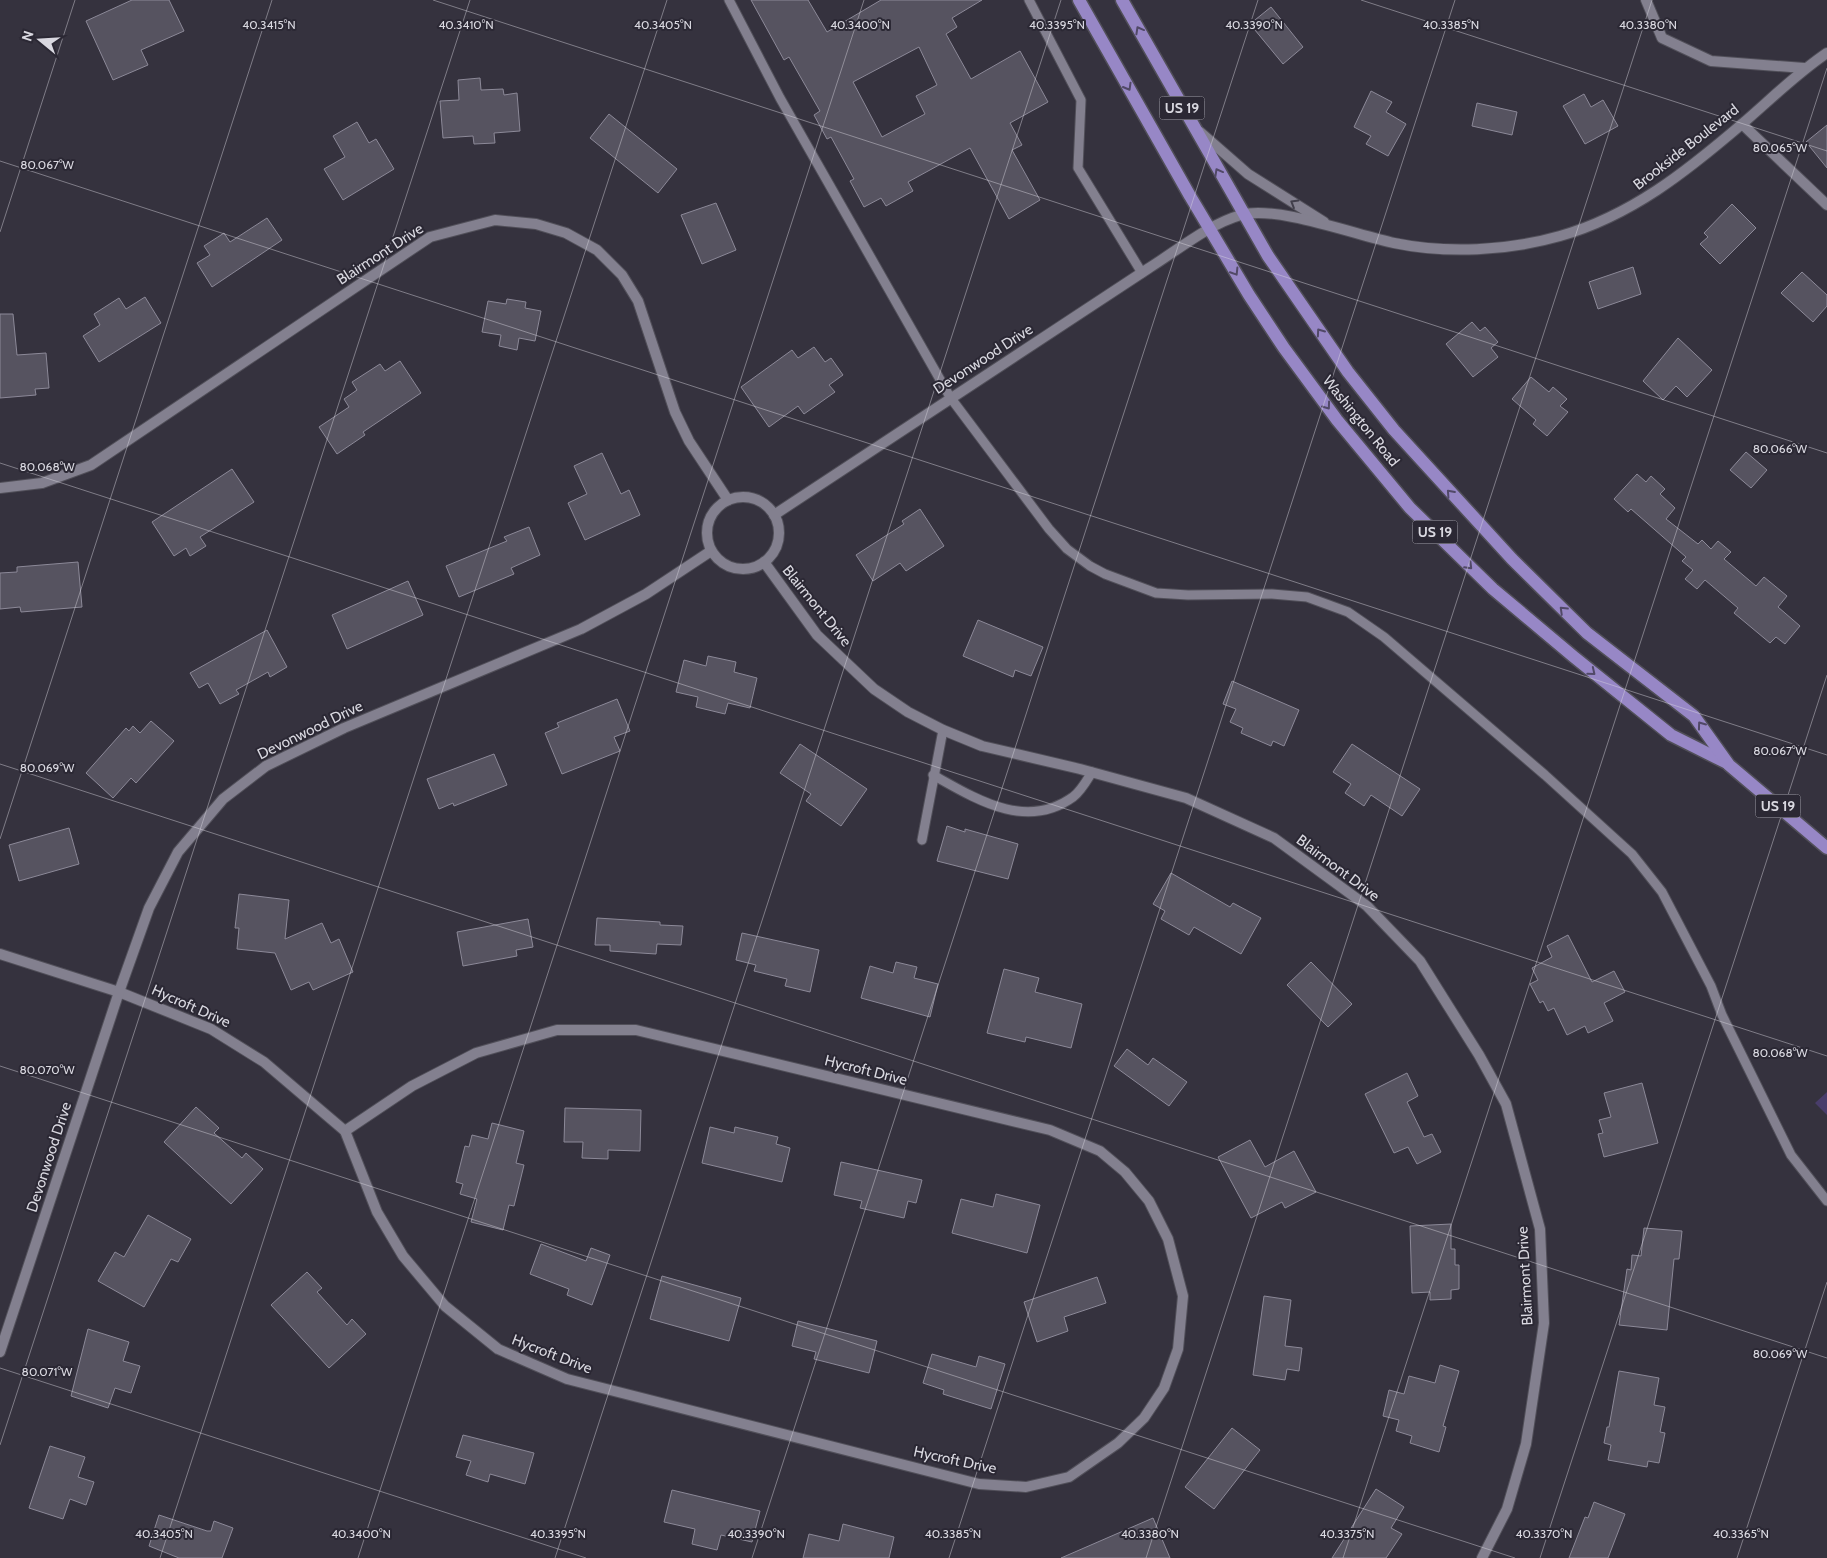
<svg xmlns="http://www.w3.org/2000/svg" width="1827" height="1558" viewBox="0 0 1827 1558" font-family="Cabin,sans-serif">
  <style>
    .pitch { fill: #493d6b }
    .building { fill: #565360; stroke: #8c8998; fill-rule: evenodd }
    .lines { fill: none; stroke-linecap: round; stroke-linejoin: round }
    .service-casing { stroke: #514f59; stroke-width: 11 }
    .minor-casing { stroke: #514f59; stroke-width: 12 }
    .primary-casing { stroke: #514f59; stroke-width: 15 }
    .service { stroke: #83808f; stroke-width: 9 }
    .minor { stroke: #83808f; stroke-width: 10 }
    .primary { stroke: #9787c6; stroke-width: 12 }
    .oneway { stroke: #514967 }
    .oneway2 { stroke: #413e4b }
    .ticks { fill: none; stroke: #d9d8e0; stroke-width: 1; stroke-opacity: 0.45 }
    .labels { text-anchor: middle; stroke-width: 4; stroke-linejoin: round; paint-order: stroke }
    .shield { fill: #2b2834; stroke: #a5a3ac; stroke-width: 1 }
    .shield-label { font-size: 14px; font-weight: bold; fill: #d9d8e0 }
    .street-label { font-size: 15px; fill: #d9d8e0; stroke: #2b2834 }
    .ticks-label { font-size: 12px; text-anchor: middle; fill: #d9d8e0; stroke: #2b2834; stroke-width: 4; stroke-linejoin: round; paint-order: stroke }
  </style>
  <rect width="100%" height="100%" fill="#35323e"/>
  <!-- pitch -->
  <polygon class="pitch" points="1827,1092 1827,1115 1815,1103"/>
  <!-- building -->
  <g class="building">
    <polygon points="132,0 169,0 184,31 141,50 148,65 113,80 86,21"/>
    <path d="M751,0H808L827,32L881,0H982L952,18L957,27L946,34L971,79L1020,51L1048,102L1010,123L1022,145L1012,150L1040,200L1009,219L970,148L908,182L913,191L886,206L881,198L864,207L850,181L854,179L831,137L827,139L814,115L820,111L789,57L784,60ZM919,47L937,85L916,96L925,114L882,137L853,82Z"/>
    <polygon points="1271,7 1303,47 1283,64 1250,24"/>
    <polygon points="480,78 481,90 503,89 504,95 517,93 520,131 494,133 495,143 474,144 473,136 443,138 440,101 459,100 458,80"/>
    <polygon points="1371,91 1392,102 1386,112 1406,124 1388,156 1366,144 1371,136 1354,127"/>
    <polygon points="1584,94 1591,107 1603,100 1618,126 1585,144 1563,106"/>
    <polygon points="1477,103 1517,112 1512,135 1472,126"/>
    <polygon points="609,114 677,169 658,193 590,138"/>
    <polygon points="357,122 369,143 376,139 394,169 343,200 324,169 345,157 333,136"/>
    <polygon points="1827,125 1827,168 1806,142"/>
    <polygon points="716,203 736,250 702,264 681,215"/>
    <polygon points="1732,204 1756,228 1720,264 1700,244 1708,237 1704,233"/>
    <polygon points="267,218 282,240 212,287 197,263 210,255 204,246 224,233 230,242"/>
    <polygon points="1633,267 1641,294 1598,309 1589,282"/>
    <polygon points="1802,272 1827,295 1827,306 1813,322 1781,293"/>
    <polygon points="145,297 161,323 99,362 83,336 100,325 94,314 119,298 126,309"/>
    <polygon points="507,299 526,302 525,308 541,311 535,341 519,338 517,350 499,346 501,335 482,332 488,301 506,304"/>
    <polygon points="0,314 13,314 17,355 46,353 49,388 35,389 36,395 0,398"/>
    <polygon points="1472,322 1480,331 1485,327 1498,342 1491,348 1498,357 1473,377 1446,344"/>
    <polygon points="1678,338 1712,370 1687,397 1676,386 1663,400 1643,381"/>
    <polygon points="814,347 825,362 831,358 843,375 829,385 835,392 804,414 798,406 769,427 741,387 792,350 798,358"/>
    <polygon points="400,361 421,393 363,432 365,435 337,454 319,427 349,407 344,399 357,390 352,382 380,364 385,371"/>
    <polygon points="1531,377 1549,392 1553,387 1567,399 1560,406 1568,412 1547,436 1533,424 1536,420 1512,399"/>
    <polygon points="1746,452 1767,470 1751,488 1730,470"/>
    <polygon points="602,453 621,494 629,490 640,515 585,540 568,503 587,494 574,466"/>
    <polygon points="232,469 254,502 200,537 206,546 190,556 186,548 174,556 152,522"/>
    <polygon points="1637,474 1646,482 1651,476 1665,489 1660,494 1675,508 1666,519 1698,544 1702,540 1711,549 1718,541 1731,552 1724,559 1756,586 1764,577 1787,596 1778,607 1800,626 1785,644 1776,637 1770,643 1734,613 1738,608 1705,580 1697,589 1685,579 1693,570 1682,561 1686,557 1631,509 1628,512 1614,499"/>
    <polygon points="920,509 944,546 906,571 900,563 873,581 856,555 904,524 902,521"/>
    <polygon points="529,527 540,555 511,568 514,574 459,597 446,566 507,541 504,537"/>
    <polygon points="78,562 82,607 21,612 20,607 0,609 0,573 17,572 17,567"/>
    <polygon points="408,581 423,615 347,649 332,615"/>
    <polygon points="978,620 1043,647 1031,676 1015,670 1013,677 963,656"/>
    <polygon points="267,630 287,667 270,677 268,672 236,690 239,694 220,704 208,683 199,688 190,673"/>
    <polygon points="708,656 736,662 734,672 757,678 750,708 728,703 725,714 696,707 698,697 676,692 684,660 706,666"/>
    <polygon points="1232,681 1299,710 1284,746 1273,741 1271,746 1241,733 1243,728 1230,722 1236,709 1223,704"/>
    <polygon points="617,699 630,731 614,737 620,751 562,774 545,733 559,727 557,723"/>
    <polygon points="151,721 174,741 136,783 131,778 113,798 86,773 126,728 129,731 133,726 140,733"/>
    <polygon points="800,744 867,789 841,826 806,801 811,794 780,773"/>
    <polygon points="1352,744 1420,789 1402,816 1371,795 1364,806 1345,793 1351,784 1333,772"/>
    <polygon points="494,754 507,785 454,806 453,803 439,809 427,779"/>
    <polygon points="947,826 965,832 965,829 1018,844 1008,879 937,861"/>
    <polygon points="69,828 79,864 19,881 9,845"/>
    <polygon points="1171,873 1230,907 1233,903 1261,918 1241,954 1194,927 1189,935 1161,919 1165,911 1153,904"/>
    <polygon points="239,894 289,900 285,939 322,923 331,943 339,939 353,972 313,990 309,982 291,990 275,953 237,949 239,928 235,928"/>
    <polygon points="597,918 660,922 660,925 683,926 681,945 657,944 656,954 610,951 610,945 595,945"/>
    <polygon points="528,919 533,947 516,950 517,956 463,966 457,932"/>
    <polygon points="742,933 819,950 810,992 785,986 787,979 754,971 756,965 736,960"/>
    <polygon points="1568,935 1592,982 1614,971 1625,992 1604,1003 1613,1021 1588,1033 1585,1026 1567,1035 1554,1008 1548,1011 1543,1001 1540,1003 1530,984 1538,980 1532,968 1552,957 1547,946"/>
    <polygon points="896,962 917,967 914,978 938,984 930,1017 861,998 870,966 893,973"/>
    <polygon points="1311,962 1352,1004 1328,1027 1287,985"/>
    <polygon points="1004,969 1039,978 1035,992 1082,1004 1071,1048 1026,1037 1025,1042 987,1033"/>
    <polygon points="1127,1049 1148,1065 1153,1058 1187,1082 1169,1106 1114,1066"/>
    <polygon points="1407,1073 1418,1096 1407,1102 1424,1137 1432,1134 1441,1152 1417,1164 1408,1147 1394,1153 1365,1094"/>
    <polygon points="1642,1083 1658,1143 1604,1157 1598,1134 1603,1133 1599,1120 1611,1117 1604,1093"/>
    <polygon points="196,1107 219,1128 214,1133 242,1158 246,1153 263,1169 231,1204 164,1142"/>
    <polygon points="565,1108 641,1110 640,1151 608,1150 608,1159 582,1158 583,1142 564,1142"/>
    <polygon points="492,1123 524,1131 516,1163 524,1165 514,1206 509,1205 503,1230 471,1222 477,1199 460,1194 463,1184 456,1182 465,1146 469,1147 472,1135 488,1139"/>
    <polygon points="710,1127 734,1133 735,1127 778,1137 776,1144 790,1148 782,1182 702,1163"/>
    <polygon points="1250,1140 1265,1167 1294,1151 1316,1192 1285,1208 1282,1202 1251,1218 1218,1157"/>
    <polygon points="841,1162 922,1180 916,1203 908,1201 904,1218 860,1208 862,1201 834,1195"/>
    <polygon points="996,1194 1040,1205 1027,1253 952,1233 961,1199 993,1207"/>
    <polygon points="148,1215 191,1239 178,1262 171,1259 144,1307 98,1281 115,1252 124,1257"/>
    <polygon points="1451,1224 1451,1249 1455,1249 1455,1265 1459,1265 1459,1289 1451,1290 1451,1299 1430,1300 1430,1292 1412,1293 1410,1226"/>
    <polygon points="1644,1228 1682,1231 1679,1259 1674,1259 1667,1330 1619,1325 1627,1269 1631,1270 1632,1255 1641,1256"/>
    <polygon points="541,1244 586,1261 591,1248 610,1255 592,1305 567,1295 569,1289 530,1274"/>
    <polygon points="307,1272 322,1288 317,1292 347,1325 352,1319 366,1334 329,1368 271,1305"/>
    <polygon points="662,1276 741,1298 729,1341 650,1319"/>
    <polygon points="1097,1277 1106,1303 1064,1317 1068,1331 1037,1342 1024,1302"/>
    <polygon points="1264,1296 1291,1300 1285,1346 1302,1348 1299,1371 1287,1369 1285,1380 1253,1375"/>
    <polygon points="798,1321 877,1341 869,1373 814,1359 816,1352 792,1346"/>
    <polygon points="88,1329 129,1342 123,1361 140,1366 131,1393 115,1388 108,1408 71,1396"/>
    <polygon points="932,1354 976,1367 979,1356 1005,1364 991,1409 943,1394 944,1390 923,1383"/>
    <polygon points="1440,1365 1459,1371 1443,1426 1446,1427 1439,1452 1410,1443 1412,1436 1396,1431 1399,1420 1383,1416 1389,1390 1404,1394 1409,1376 1435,1383"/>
    <polygon points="1619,1371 1659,1378 1654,1405 1665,1407 1660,1432 1665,1433 1659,1463 1648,1461 1647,1467 1608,1460 1611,1445 1604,1443 1607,1427 1609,1427"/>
    <polygon points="1232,1428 1260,1450 1214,1509 1185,1487"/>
    <polygon points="463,1435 534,1453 525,1484 490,1474 488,1482 466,1475 471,1461 456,1457"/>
    <polygon points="50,1446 85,1457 78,1477 94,1482 86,1505 70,1499 63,1519 29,1508"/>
    <polygon points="1376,1489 1404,1507 1391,1528 1402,1534 1386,1558 1332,1558"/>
    <polygon points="672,1490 760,1511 752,1542 721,1535 717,1550 692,1544 695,1529 664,1522"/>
    <polygon points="1594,1502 1625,1514 1608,1558 1569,1558 1585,1517 1588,1518"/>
    <polygon points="159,1515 207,1531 211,1531 214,1521 233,1528 222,1558 179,1558 149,1546"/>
    <polygon points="1153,1518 1170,1558 1061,1558"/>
    <polygon points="843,1524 894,1537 889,1558 803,1558 809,1534 839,1541"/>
  </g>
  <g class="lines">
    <!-- service casing -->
    <g class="service-casing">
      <g id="service">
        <polyline points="729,0 780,98 950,397 1049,529 1067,549 1090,566 1105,574 1156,593 1188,595 1272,594 1307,597 1348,612 1384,637 1545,775 1632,854 1662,892 1711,986 1722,1015 1791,1155 1827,1201"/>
        <polyline points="1029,0 1081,100 1078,168 1142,273"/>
        <path d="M933,775C976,799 1026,831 1073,797C1081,791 1087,780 1092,772"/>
        <polyline points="922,840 943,730"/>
      </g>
    </g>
    <!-- minor casing -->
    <g class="minor-casing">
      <g id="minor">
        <polyline points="1646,0 1662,38 1711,61 1804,68"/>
        <polyline points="1742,124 1827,205"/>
        <polyline points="1200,132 1248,174 1324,222"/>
        <polyline points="0,488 42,483 91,465 430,237 495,220 536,224 566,233 597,250 622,275 638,301 675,412 689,441 728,500"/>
        <circle cx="743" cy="533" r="36"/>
        <path d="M774,515L1149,268C1178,250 1209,224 1241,215C1276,205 1356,235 1394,243C1447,254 1507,251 1560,236C1631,216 1687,171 1742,124C1770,100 1796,74 1827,53"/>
        <polyline points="764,562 817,635 874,689 908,712 943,730 982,746 1080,769 1186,798 1274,838 1367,906 1420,961 1479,1055 1506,1104 1540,1229 1544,1323 1526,1444 1507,1509 1482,1558"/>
        <polyline points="0,954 119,992 211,1029 264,1062 345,1131"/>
        <polygon points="557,1030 636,1030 1050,1130 1100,1151 1125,1172 1149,1201 1168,1239 1183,1296 1178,1349 1164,1388 1144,1418 1118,1443 1069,1477 1026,1487 979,1484 567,1379 498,1349 445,1306 403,1256 377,1212 345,1131 412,1086 476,1053"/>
        <polyline points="0,1352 119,992 149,908 178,852 223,799 266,766 344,728 581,629 646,594 711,551"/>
      </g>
    </g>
    <!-- primary casing -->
    <g class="primary-casing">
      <g id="primary">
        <polyline points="1079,0 1190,196 1249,295 1284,348 1337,420 1410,508 1493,589 1574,657 1671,735 1727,763"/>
        <polyline points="1122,0 1268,256 1348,372 1394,430 1512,559 1587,633 1694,716 1729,765 1827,848"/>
      </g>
    </g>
    <!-- service -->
    <use href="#service" class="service"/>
    <!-- minor -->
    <use href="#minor" class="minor"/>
    <!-- primary -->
    <use href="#primary" class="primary"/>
  </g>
  <!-- one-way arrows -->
  <defs><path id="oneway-chevron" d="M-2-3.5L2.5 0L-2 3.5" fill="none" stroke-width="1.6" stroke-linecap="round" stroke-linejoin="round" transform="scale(1.25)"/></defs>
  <g class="oneway">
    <use href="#oneway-chevron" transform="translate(1139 30) rotate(-119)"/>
    <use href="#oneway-chevron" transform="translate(1128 87) rotate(60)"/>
    <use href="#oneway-chevron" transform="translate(1218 172) rotate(-119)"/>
    <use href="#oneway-chevron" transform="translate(1235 272) rotate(58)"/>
    <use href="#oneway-chevron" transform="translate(1320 332) rotate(-125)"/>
    <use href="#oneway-chevron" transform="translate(1327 406) rotate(54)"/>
    <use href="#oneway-chevron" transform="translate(1450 493) rotate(-132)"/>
    <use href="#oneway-chevron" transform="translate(1469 566) rotate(45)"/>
    <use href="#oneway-chevron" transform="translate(1563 610) rotate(-136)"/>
    <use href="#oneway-chevron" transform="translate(1592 672) rotate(39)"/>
    <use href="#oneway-chevron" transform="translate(1701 725) rotate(-126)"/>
  </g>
  <use class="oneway2" href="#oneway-chevron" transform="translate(1294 203) rotate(-149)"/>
  <!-- ticks -->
  <path class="ticks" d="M433,0L1827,453M1361,0L1827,151M0,161L1827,755M0,232L75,0M0,463L1827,1056M0,764L1827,1358M0,839L272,0M0,1066L1515,1558M0,1368L586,1558M0,1445L470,0M160,1558L667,0M358,1558L864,0M555,1558L1061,0M752,1558L1258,0M949,1558L1455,0M1146,1558L1652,0M1343,1558L1827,68M1540,1558L1827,675M1737,1558L1827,1282"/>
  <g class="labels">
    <!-- shield labels -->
    <g class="shield">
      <rect x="1159.5" y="96.5" width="45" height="23" rx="4"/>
      <rect x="1412.5" y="520.5" width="45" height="23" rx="4"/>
      <rect x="1755.5" y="794.5" width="45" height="23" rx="4"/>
    </g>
    <g class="shield-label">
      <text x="1182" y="113">US 19</text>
      <text x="1435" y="537">US 19</text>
      <text x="1778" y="811">US 19</text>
    </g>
    <!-- street labels -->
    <g class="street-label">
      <text transform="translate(1686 147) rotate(-38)" y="5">Brookside Boulevard</text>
      <text transform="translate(380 254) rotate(-33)" y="5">Blairmont Drive</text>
      <text transform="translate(983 359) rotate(-33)" y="5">Devonwood Drive</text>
      <text transform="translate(1361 421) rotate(51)" y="5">Washington Road</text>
      <text transform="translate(817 606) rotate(51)" y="5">Blairmont Drive</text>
      <text transform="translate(310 730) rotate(-26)" y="5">Devonwood Drive</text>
      <text transform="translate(1338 868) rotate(37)" y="5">Blairmont Drive</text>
      <text transform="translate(191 1006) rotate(24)" y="5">Hycroft Drive</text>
      <text transform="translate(866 1070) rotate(14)" y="5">Hycroft Drive</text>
      <text transform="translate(49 1157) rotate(-72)" y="5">Devonwood Drive</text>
      <text transform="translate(1525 1276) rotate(-93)" y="5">Blairmont Drive</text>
      <text transform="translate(552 1354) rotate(21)" y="5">Hycroft Drive</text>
      <text transform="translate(955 1460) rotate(12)" y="5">Hycroft Drive</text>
    </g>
  </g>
  <g class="ticks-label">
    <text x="269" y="29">40.3415°N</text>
    <text x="466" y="29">40.3410°N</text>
    <text x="663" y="29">40.3405°N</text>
    <text x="860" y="29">40.3400°N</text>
    <text x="1057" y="29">40.3395°N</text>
    <text x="1254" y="29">40.3390°N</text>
    <text x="1451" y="29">40.3385°N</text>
    <text x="1648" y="29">40.3380°N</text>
    <text x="1780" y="152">80.065°W</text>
    <text x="47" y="169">80.067°W</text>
    <text x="1780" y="453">80.066°W</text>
    <text x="47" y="471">80.068°W</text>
    <text x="1780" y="755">80.067°W</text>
    <text x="47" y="772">80.069°W</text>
    <text x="1780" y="1057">80.068°W</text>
    <text x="47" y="1074">80.070°W</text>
    <text x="1780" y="1358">80.069°W</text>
    <text x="47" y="1376">80.071°W</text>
    <text x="164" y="1538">40.3405°N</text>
    <text x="361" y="1538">40.3400°N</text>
    <text x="558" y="1538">40.3395°N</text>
    <text x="756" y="1538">40.3390°N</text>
    <text x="953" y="1538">40.3385°N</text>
    <text x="1150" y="1538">40.3380°N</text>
    <text x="1347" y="1538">40.3375°N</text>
    <text x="1544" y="1538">40.3370°N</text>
    <text x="1741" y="1538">40.3365°N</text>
  </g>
  <!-- north arrow -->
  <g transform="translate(40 40) rotate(288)" stroke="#2b2834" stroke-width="4" paint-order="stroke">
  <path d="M0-4L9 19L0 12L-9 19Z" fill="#d9d8e0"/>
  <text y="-8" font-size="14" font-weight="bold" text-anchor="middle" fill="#d9d8e0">N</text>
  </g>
</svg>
